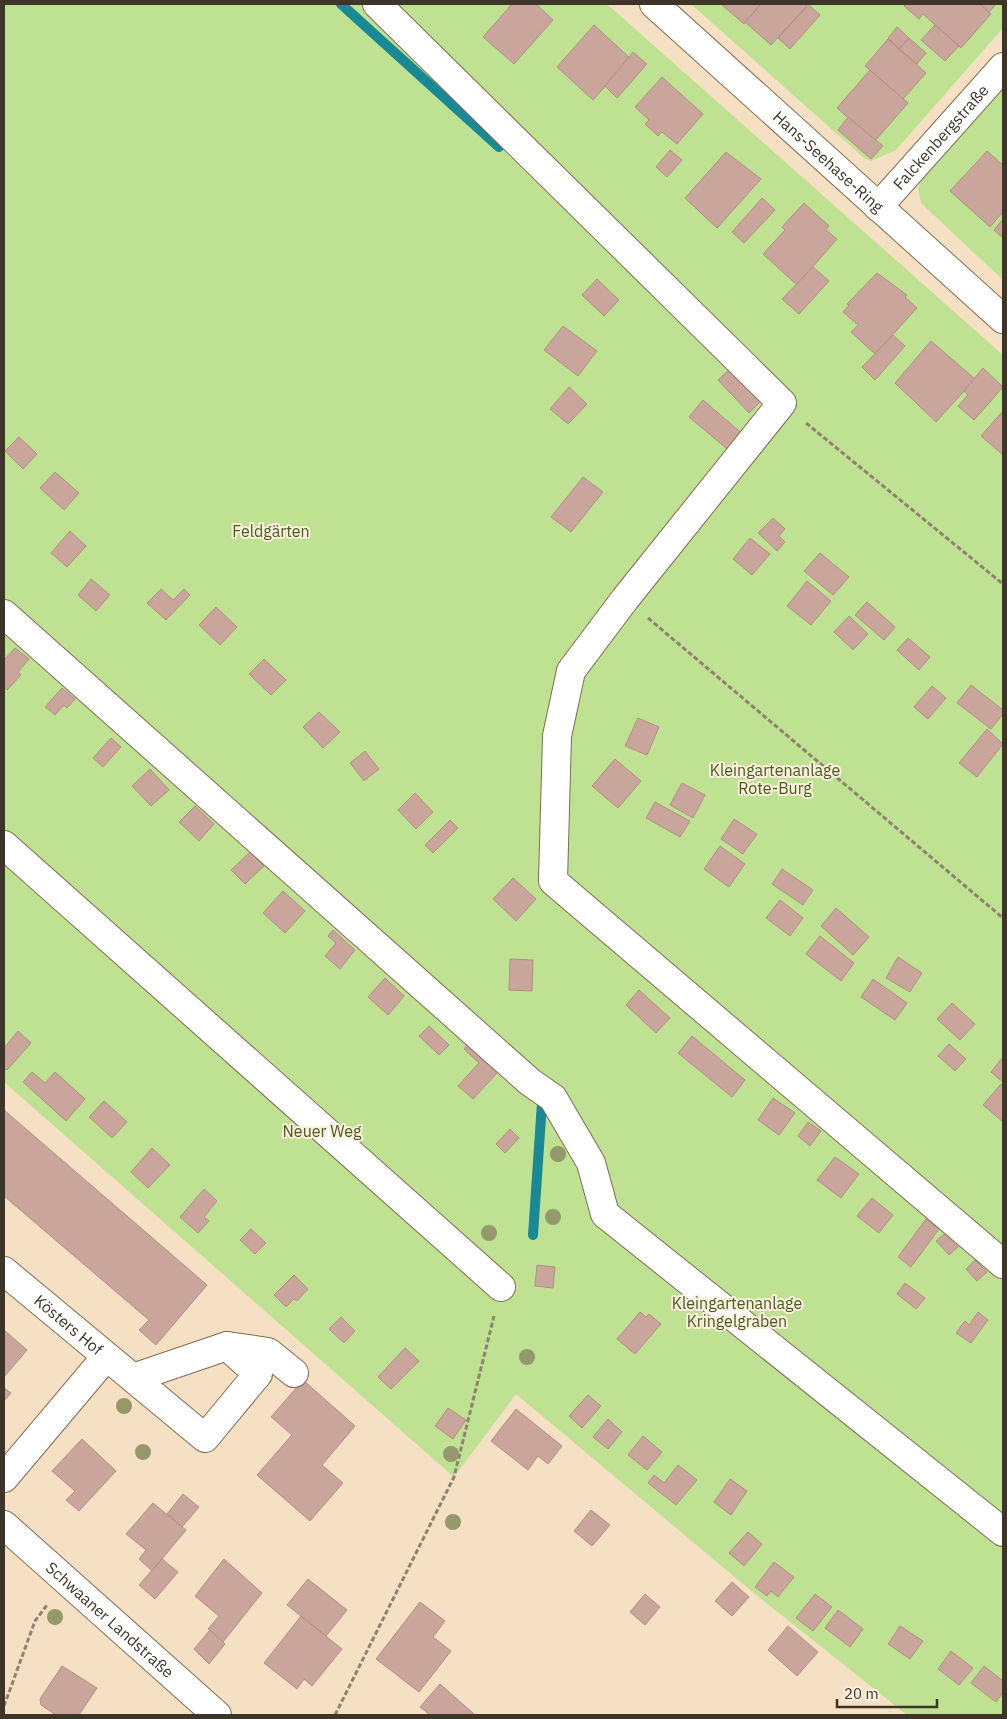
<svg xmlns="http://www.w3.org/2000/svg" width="1007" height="1719" viewBox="0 0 1007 1719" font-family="'IBM Plex Sans',sans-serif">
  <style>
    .green { fill: #bfe192 }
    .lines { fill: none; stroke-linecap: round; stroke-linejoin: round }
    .stream { stroke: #198996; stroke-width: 10 }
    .building { fill: #c9a59b; stroke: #b28f85 }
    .minor-casing { stroke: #7f6c52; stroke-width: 30 }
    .path { stroke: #91826f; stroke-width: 3; stroke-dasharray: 5 2.5; stroke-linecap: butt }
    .minor { stroke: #fff; stroke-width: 28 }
    .tree { fill: #95986a }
    .labels { text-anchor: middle; stroke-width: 4; stroke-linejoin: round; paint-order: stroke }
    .street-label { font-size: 16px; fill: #3d3529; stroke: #fcefde }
    .park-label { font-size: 16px; fill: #465d22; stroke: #fcefde }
  </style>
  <rect width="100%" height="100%" fill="#f6e0c3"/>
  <!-- green -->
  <g class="green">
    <polygon points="4,4 362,4 504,138 535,176 552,157 397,4 607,4 1003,355 1003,1715 907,1715 755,1594 516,1394 454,1477 4,1082"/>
    <polygon points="691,4 1003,4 1003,28 896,150 871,161 864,158"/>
    <polygon points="1003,87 1003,280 921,203 918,188 922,178"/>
  </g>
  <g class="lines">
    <!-- stream -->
    <g class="stream">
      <polyline points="341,4 499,147"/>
      <polyline points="533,1235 542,1103"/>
    </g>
  </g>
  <!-- building -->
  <g class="building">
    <polygon points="512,4 536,4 553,20 514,64 483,37"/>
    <polygon points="721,4 761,4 744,24"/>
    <polygon points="761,4 805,4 807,6 771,45 745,22"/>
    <polygon points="805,4 808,4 820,15 790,49 778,38 807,6"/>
    <polygon points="906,4 980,4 991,14 961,48 923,14 919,19 904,6"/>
    <polygon points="980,4 996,4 989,12"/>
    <polygon points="594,25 630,58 593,100 557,67"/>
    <polygon points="935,25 959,46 945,61 921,40"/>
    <polygon points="897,27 909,38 899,49 888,38"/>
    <polygon points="909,38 926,53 917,64 899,49"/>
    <polygon points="888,39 926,73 903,99 865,66"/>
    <polygon points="633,52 647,64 617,98 605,86"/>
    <polygon points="870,70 908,103 875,141 837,108"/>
    <polygon points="662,77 703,114 677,144 662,132 658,136 645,124 649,120 635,107"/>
    <polygon points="848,117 883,146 871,159 838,130"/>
    <polygon points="670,150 682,160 667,177 656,167"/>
    <polygon points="987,151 1003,165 1003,212 990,227 950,191"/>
    <polygon points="726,152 761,179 717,228 685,198"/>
    <polygon points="762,198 775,210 744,243 732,232"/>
    <polygon points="804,203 829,226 826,230 837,239 797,285 763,254 785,230 782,227"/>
    <polygon points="1003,219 1003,238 994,230"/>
    <polygon points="813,267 829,281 799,314 782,299"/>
    <polygon points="877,273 907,295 905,297 917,308 875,354 851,332 858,325 843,312 849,305 847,304"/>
    <polygon points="597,279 619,300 604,316 582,295"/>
    <polygon points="563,326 597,351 578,376 544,350"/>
    <polygon points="893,335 905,346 875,380 862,367"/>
    <polygon points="931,341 975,379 936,422 895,383"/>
    <polygon points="735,364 766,396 749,413 718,380"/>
    <polygon points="983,368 1003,387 974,420 958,406 968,395 964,391"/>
    <polygon points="569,387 587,404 568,424 550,409"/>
    <polygon points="703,400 746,437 732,453 689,417"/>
    <polygon points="1002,412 1003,413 1003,455 981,436"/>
    <polygon points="19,437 37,454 23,469 5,451"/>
    <polygon points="55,472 79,493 64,510 40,488"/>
    <polygon points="583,477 603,492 571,532 551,517"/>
    <polygon points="773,518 785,529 779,536 785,542 777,551 758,533"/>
    <polygon points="70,531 86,546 67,567 51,553"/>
    <polygon points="750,538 770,554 752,575 733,559"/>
    <polygon points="820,553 849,577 833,595 804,571"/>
    <polygon points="91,579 110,595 96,611 78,595"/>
    <polygon points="807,581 831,601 811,625 787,606"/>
    <polygon points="161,589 173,600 184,589 190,595 166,620 147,603"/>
    <polygon points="867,602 895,627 884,640 855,615"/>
    <polygon points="216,607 237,627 220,645 199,625"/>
    <polygon points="849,616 868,634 853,650 834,632"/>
    <polygon points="908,638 930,657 919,670 897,650"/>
    <polygon points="15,648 29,659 18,672 21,675 7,690 4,687 4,660"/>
    <polygon points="264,659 286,680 271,695 249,674"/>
    <polygon points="971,685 1003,710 1003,714 991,729 957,703"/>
    <polygon points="932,686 946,698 928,719 914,707"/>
    <polygon points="62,688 75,699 67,708 64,705 55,715 45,707"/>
    <polygon points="319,712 340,732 323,748 303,727"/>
    <polygon points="638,718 659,727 647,755 625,746"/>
    <polygon points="987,729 1003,744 977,777 959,763"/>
    <polygon points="111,738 121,747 103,767 93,758"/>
    <polygon points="365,751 379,769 364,781 350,763"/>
    <polygon points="615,759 641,781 618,808 592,786"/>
    <polygon points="150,769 169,790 151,806 132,786"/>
    <polygon points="682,783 705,795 693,818 670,805"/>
    <polygon points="415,793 433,812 416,829 398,810"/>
    <polygon points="655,802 690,821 680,837 646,818"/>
    <polygon points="195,806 214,824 199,841 179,822"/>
    <polygon points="734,819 757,834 743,854 721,839"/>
    <polygon points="450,820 458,828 433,853 425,845"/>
    <polygon points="720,846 745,864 729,887 704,869"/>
    <polygon points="250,852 264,866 245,884 231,870"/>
    <polygon points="782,869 813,890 803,905 772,884"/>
    <polygon points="513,878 536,899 516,921 493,899"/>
    <polygon points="283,891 305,911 285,933 263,913"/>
    <polygon points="780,900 803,918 790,936 766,918"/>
    <polygon points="836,908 869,937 853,955 821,926"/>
    <polygon points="333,930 355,950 340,969 325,956 336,943 328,936"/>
    <polygon points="820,936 854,963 841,981 806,954"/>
    <polygon points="898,957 922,973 910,992 886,978"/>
    <polygon points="510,959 533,960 532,991 509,990"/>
    <polygon points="385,978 404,996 388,1015 368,997"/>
    <polygon points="873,979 907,1003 895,1020 861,997"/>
    <polygon points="639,990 670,1018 656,1033 626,1005"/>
    <polygon points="952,1003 975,1024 960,1040 937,1019"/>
    <polygon points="429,1026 449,1045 439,1055 419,1036"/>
    <polygon points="18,1031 31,1043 7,1070 4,1068 4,1048"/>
    <polygon points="692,1036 745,1080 732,1097 678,1053"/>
    <polygon points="468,1044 498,1072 473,1099 458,1086 479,1063 464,1049"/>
    <polygon points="949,1044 966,1059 955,1071 938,1056"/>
    <polygon points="1003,1057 1003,1082 991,1072"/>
    <polygon points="32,1072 45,1083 55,1072 85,1099 66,1121 23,1082"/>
    <polygon points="1001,1084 1003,1086 1003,1122 983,1105"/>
    <polygon points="773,1098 795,1113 779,1135 758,1120"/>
    <polygon points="104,1101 127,1122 112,1138 89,1117"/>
    <polygon points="4,1110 207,1285 156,1345 139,1330 149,1320 4,1196"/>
    <polygon points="808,1122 821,1131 810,1146 798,1136"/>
    <polygon points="510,1129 519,1138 505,1153 496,1144"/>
    <polygon points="152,1148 170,1165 148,1188 131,1172"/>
    <polygon points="835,1157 859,1174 841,1198 817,1180"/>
    <polygon points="204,1189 217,1201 204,1217 209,1221 198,1233 180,1217"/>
    <polygon points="872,1198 893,1215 879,1233 857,1216"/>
    <polygon points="926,1219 939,1229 911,1267 898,1257"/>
    <polygon points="251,1229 266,1243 255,1254 240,1240"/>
    <polygon points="944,1234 958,1247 949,1255 936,1241"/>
    <polygon points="975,1260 987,1272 977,1281 966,1269"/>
    <polygon points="537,1265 555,1267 553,1288 535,1286"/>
    <polygon points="294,1275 308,1289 297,1301 294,1299 286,1307 274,1295"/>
    <polygon points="905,1283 925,1298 916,1309 897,1294"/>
    <polygon points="640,1312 646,1317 649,1314 661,1324 635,1354 617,1339"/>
    <polygon points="978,1312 988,1320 971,1343 956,1333 965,1321 969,1325"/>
    <polygon points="341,1317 355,1331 344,1343 329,1329"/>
    <polygon points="4,1330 27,1350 4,1377"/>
    <polygon points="405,1348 419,1361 391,1389 378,1377"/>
    <polygon points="303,1380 355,1426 322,1465 343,1483 310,1521 257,1475 292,1435 271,1417"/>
    <polygon points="4,1388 11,1393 4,1401"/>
    <polygon points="588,1395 601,1406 582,1428 569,1416"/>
    <polygon points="448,1408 466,1420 453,1439 435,1426"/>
    <polygon points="516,1409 562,1446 548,1464 538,1456 528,1470 491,1441"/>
    <polygon points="608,1419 622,1432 608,1449 593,1437"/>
    <polygon points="643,1436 662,1452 647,1470 628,1455"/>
    <polygon points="82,1439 116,1471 79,1511 66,1500 75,1491 52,1471"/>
    <polygon points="678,1465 697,1480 676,1505 648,1483 654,1475 664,1483"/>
    <polygon points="730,1479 747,1491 731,1515 714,1502"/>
    <polygon points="183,1494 199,1507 182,1527 167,1514"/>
    <polygon points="153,1503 186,1530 152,1571 139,1559 146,1550 126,1534"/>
    <polygon points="591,1510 610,1525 592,1546 574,1531"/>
    <polygon points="748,1532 762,1544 744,1566 729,1553"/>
    <polygon points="162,1559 178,1572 155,1599 139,1585"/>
    <polygon points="224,1559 262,1593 223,1642 208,1629 219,1616 195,1596"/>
    <polygon points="774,1562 794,1577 778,1597 771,1591 767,1596 755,1587"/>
    <polygon points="308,1579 347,1610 326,1636 287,1605"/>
    <polygon points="732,1582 749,1597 732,1616 715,1601"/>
    <polygon points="645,1594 660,1607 645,1625 630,1612"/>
    <polygon points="815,1594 832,1607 813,1631 796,1618"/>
    <polygon points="420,1602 445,1621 433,1637 451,1651 419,1692 376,1659"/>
    <polygon points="838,1610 863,1629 850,1647 825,1628"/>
    <polygon points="301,1616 342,1649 312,1686 304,1679 297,1689 264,1663"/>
    <polygon points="788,1626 818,1652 797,1676 768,1650"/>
    <polygon points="900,1626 923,1641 910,1659 888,1644"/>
    <polygon points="210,1630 225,1644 209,1664 194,1649"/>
    <polygon points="951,1651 973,1668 959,1685 938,1669"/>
    <polygon points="62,1666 97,1688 79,1715 56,1715 41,1705 40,1699"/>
    <polygon points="984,1666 1003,1681 1003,1692 996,1702 971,1683"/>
    <polygon points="440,1684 474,1714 473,1715 430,1715 420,1707"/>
  </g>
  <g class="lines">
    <!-- minor casing -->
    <g class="minor-casing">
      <g id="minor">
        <polyline points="377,4 782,403 625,599 571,671 557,736 553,881 1003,1264"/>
        <path id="s1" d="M654,4L1003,319"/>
        <path id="s2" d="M878,207L1003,67"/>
        <polyline points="4,614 530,1082 553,1098 591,1163 605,1214 1003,1532"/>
        <polyline points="4,845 501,1287"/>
        <path id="s3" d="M4,1271L205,1438L258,1374L227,1346L133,1378"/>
        <polyline points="227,1346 268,1352 294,1373"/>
        <polyline points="4,1478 106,1357"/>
        <path id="s4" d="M4,1525L217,1715"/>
      </g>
    </g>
    <!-- path -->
    <g class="path">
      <polyline points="806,423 1003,584"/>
      <polyline points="648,618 1003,918"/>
      <polyline points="4,1706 35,1621 47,1605"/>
      <polyline points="335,1715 454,1477 494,1316"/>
    </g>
    <!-- minor -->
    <use href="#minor" class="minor"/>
  </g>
  <!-- trees -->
  <g class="tree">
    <circle cx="558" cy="1154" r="8"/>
    <circle cx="553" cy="1217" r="8"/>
    <circle cx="489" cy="1233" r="8"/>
    <circle cx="527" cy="1357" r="8"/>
    <circle cx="124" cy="1406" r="8"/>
    <circle cx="143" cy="1452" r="8"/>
    <circle cx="451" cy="1454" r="8"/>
    <circle cx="453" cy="1522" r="8"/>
    <circle cx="55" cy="1617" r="8"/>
  </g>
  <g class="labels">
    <!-- street labels -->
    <g class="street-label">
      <text dy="6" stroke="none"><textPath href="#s2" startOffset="94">Falckenbergstraße</textPath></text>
      <text dy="6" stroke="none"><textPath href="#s1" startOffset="235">Hans-Seehase-Ring</textPath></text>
      <text dy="6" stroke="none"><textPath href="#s3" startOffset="84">Kösters Hof</textPath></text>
      <text dy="6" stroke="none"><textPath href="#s4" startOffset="142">Schwaaner Landstraße</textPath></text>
    </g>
    <!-- park labels -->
    <g class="park-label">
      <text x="271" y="537">Feldgärten</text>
      <text x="775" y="776">Kleingartenanlage<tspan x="775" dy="18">Rote-Burg</tspan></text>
      <text x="322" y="1137">Neuer Weg</text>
      <text x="737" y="1309">Kleingartenanlage<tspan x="737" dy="18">Kringelgraben</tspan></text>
    </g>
  </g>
  <!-- border -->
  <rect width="1007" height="1719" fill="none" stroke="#3d3529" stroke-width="10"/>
  <!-- scale -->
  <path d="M837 1699v8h100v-8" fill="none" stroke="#3d3529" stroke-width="2.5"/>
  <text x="844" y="1699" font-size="15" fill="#3d3529" stroke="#fcefde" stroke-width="4" paint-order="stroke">20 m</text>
</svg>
